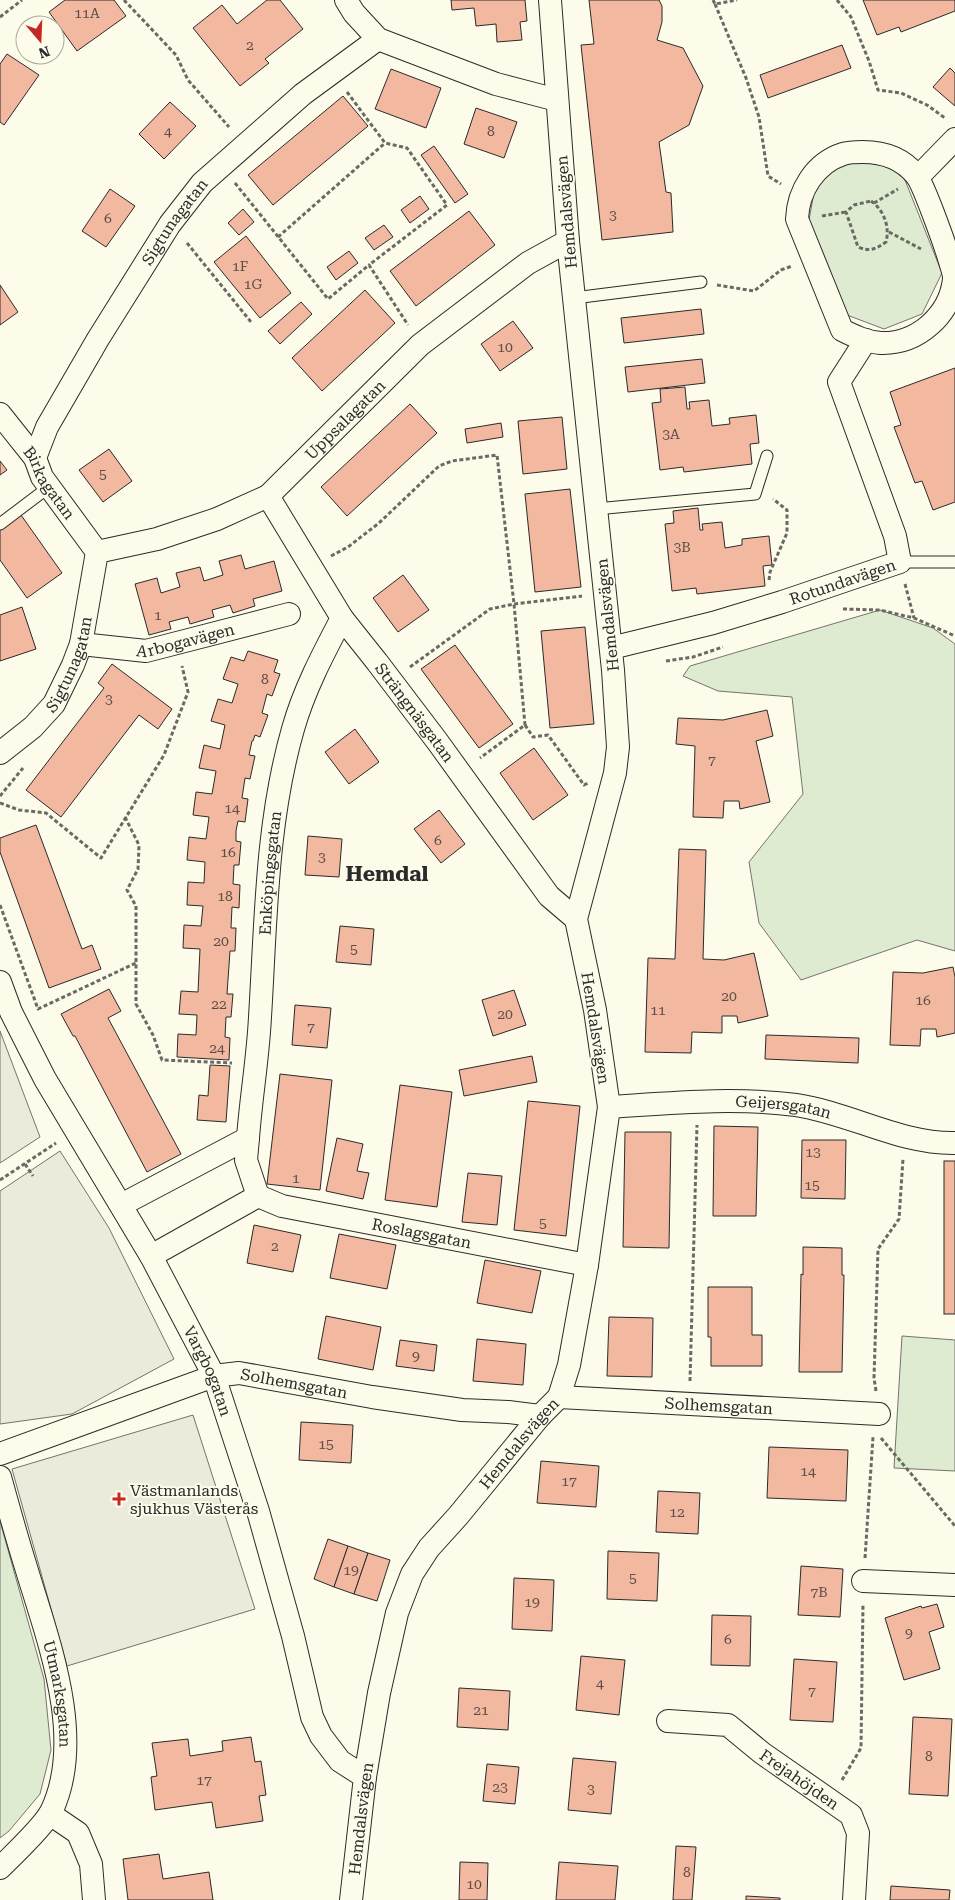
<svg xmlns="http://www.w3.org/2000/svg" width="955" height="1900" viewBox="0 0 955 1900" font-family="'Roboto Serif',serif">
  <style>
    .green { fill: #deebd1; stroke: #74746e }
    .parking { fill: #eceadb; stroke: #74746e }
    .building { fill: #f2b8a0; stroke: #2b2b2b }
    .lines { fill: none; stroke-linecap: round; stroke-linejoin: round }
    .service-casing { stroke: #2b2b2b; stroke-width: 13 }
    .minor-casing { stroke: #2b2b2b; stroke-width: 24 }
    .path { stroke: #6a6964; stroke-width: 3; stroke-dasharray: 4 2.5; stroke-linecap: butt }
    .service { stroke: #fdfbea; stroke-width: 11 }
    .minor { stroke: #fdfbea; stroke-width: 22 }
    .poi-dot { fill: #c62828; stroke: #fdfbea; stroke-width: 2 }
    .labels { text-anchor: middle; stroke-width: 4; stroke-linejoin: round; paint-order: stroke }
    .number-label { font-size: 14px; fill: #5d4e48 }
    .street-label { font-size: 16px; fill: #2b2b2b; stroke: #fdfbea }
    .poi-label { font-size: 16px; fill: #2b2b2b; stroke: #fdfbea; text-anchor: start }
    .district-label { font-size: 21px; font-weight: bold; fill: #2b2b2b; stroke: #fdfbea }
  </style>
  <rect width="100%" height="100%" fill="#fdfbea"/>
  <!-- green -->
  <g class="green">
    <polygon points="869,156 903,175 942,273 922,314 884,329 847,315 809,220 817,176"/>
    <polygon points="880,610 933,628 955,644 955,951 917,940 801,980 759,923 749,862 803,794 792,697 718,691 683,676 690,666"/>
    <polygon points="902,1336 955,1340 955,1471 894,1468"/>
    <polygon points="0,1521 44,1679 51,1750 40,1794 9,1831 0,1838"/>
  </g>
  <!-- parking -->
  <g class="parking">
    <polygon points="0,1031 40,1137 0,1163"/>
    <polygon points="60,1151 109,1228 174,1359 72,1414 0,1424 0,1191"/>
    <polygon points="193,1415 255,1609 67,1666 12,1469"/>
  </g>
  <!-- building -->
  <g class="building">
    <polygon points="65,0 114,0 126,16 77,51 49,12"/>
    <polygon points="267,0 280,0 303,29 265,59 269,63 240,86 193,28 222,5 237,24"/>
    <polygon points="451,0 525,0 527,21 520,22 522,40 497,42 496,24 476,26 474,8 452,10"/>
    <polygon points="589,0 659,0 662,6 662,22 657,40 683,48 703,86 689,125 659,142 666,192 671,193 673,232 602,240 581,45 594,44"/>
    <polygon points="863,0 955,0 955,11 901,32 899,27 877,35"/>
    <polygon points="842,45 851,68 768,98 760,75"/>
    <polygon points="7,54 39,75 4,125 0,122 0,64"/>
    <polygon points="950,68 955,73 955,106 933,87"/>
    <polygon points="391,69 441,88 426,128 375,109"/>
    <polygon points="343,96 368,126 273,205 248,175"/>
    <polygon points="170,102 196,126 164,159 139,134"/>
    <polygon points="476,108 517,122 504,158 464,144"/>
    <polygon points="434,146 468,194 455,203 421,155"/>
    <polygon points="110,189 135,206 106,247 82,231"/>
    <polygon points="420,196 429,209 410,223 401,210"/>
    <polygon points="243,209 254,222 239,235 228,223"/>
    <polygon points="469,211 495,245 416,306 390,271"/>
    <polygon points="384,225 393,237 374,250 365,238"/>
    <polygon points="246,236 291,293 260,318 214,262"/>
    <polygon points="349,251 358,263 336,280 327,267"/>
    <polygon points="0,285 18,312 0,325"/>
    <polygon points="365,290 395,323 322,391 292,358"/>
    <polygon points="301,302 312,314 280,344 268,331"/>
    <polygon points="701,309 704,334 624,343 621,318"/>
    <polygon points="513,321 533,348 500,371 481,344"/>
    <polygon points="702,359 705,383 628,392 625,367"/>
    <polygon points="955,368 955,502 933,510 922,481 915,483 894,427 901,425 890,392"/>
    <polygon points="685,387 687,409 690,409 689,402 709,400 712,426 730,424 729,418 756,415 759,443 750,444 752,464 684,472 683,467 660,470 652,403 661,402 660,389"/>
    <polygon points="410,404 437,433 347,516 321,487"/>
    <polygon points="562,417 567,469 523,474 518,421"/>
    <polygon points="501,423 503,437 467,443 465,429"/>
    <polygon points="109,449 132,481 103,502 79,470"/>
    <polygon points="0,461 7,470 0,475"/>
    <polygon points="570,489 581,587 535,592 525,494"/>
    <polygon points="698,508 700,530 703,530 702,524 722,522 725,548 742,545 742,539 769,536 772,565 763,566 765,586 697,594 696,588 672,591 665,524 674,523 673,511"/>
    <polygon points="21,515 62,573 27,598 0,560 0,530"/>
    <polygon points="241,555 245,569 274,561 282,591 253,599 255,606 233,613 230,605 212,610 214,617 190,624 188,617 169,622 171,629 149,635 135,584 157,578 161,593 180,587 176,573 200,567 204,581 223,575 219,561"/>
    <polygon points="403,575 429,610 398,632 373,598"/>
    <polygon points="22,607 36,649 0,661 0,615"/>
    <polygon points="585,627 594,724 550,728 541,631"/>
    <polygon points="455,645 513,724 479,748 421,669"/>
    <polygon points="248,651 278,660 274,672 280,674 272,696 267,694 262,713 268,715 260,737 255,735 253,741 252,741 249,755 255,756 250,779 245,778 242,798 248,799 245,822 238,821 236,831 236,841 241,842 239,865 234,865 233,884 240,885 239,908 232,907 231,928 236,928 235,951 230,951 227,994 233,994 231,1017 226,1017 225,1037 230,1038 229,1060 177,1057 178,1034 196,1035 197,1015 179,1014 181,991 198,992 200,949 183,948 184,925 201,926 203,906 187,905 188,882 204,883 205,862 187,860 189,837 206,839 209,817 193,815 196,792 212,794 216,771 199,768 204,745 220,749 225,725 211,721 218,699 232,703 238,684 223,679 231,657 244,661"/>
    <polygon points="112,664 172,709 158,729 139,715 61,817 26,790 104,688 98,683"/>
    <polygon points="767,710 773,736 756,741 770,802 740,809 739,801 724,801 723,818 693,817 695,746 676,744 678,718 723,720"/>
    <polygon points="355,729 379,762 349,784 325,752"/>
    <polygon points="534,748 568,795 533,820 500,773"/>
    <polygon points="439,810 465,844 441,863 414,829"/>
    <polygon points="36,825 82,949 92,945 101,969 49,988 0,852 0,838"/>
    <polygon points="308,836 342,839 339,877 305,875"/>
    <polygon points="679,849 706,850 703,959 724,960 754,953 768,1016 738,1023 737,1016 722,1016 722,1033 692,1032 691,1053 645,1052 648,958 675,959"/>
    <polygon points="340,926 374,929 371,965 336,962"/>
    <polygon points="953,967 955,977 955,1033 937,1037 936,1029 921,1029 920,1046 890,1045 893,972 923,973"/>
    <polygon points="109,989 121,1011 108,1018 181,1154 147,1172 75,1036 73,1036 61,1014"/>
    <polygon points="514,990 526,1025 493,1036 482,1000"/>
    <polygon points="295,1005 331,1008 327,1048 292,1045"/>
    <polygon points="766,1035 859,1038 858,1063 765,1059"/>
    <polygon points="532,1056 537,1082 464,1096 459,1070"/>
    <polygon points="210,1065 230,1066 226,1122 197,1120 199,1095 208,1096"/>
    <polygon points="280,1074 332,1080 320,1190 267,1184"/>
    <polygon points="400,1085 452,1092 437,1207 385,1200"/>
    <polygon points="528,1101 580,1106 566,1236 514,1230"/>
    <polygon points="714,1126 758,1127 756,1216 713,1216"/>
    <polygon points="625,1132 671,1132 669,1248 623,1247"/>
    <polygon points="337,1138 363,1144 357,1171 369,1173 363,1199 326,1191"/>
    <polygon points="802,1140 846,1140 845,1199 801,1198"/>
    <rect x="944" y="1161" width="11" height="153"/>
    <polygon points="468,1173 502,1176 497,1225 462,1222"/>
    <polygon points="254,1225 301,1235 293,1272 247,1263"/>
    <polygon points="339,1234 396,1245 387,1289 330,1278"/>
    <polygon points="803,1247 842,1248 842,1275 844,1275 842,1372 799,1372 801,1274 803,1275"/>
    <polygon points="485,1260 541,1271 532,1313 477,1303"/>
    <polygon points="708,1287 752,1287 752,1335 762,1335 762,1366 711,1366 711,1337 708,1337"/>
    <polygon points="326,1316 381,1327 373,1370 318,1359"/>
    <polygon points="609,1317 653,1318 652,1377 607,1376"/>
    <polygon points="477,1339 526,1344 523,1385 473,1381"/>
    <polygon points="400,1340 437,1345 434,1371 396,1366"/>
    <polygon points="301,1422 353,1425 351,1463 299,1460"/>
    <polygon points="769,1447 848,1450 846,1501 767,1498"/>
    <polygon points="541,1461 599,1466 596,1507 537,1503"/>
    <polygon points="658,1491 700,1493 698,1534 656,1532"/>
    <polygon points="328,1539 348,1546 334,1587 314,1579"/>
    <polygon points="348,1546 368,1553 354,1594 334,1587"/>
    <polygon points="608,1551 659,1553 657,1601 607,1599"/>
    <polygon points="368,1553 390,1560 377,1601 354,1594"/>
    <polygon points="801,1566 843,1569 840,1617 798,1615"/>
    <polygon points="514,1578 554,1580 552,1631 512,1629"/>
    <polygon points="937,1604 944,1627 929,1632 940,1669 904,1680 885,1618 921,1606 922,1608"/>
    <polygon points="712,1615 751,1616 750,1666 711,1665"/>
    <polygon points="581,1656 625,1660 619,1715 576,1710"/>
    <polygon points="794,1659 837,1662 833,1722 790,1720"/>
    <polygon points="459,1688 510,1691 508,1730 457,1727"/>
    <polygon points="913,1717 952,1719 948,1796 909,1794"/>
    <polygon points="251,1737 255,1762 261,1761 266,1795 259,1796 263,1821 216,1828 212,1802 155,1810 151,1777 157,1776 152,1743 188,1739 190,1756 223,1751 222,1741"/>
    <polygon points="573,1758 616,1762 611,1814 568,1810"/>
    <polygon points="487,1764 519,1767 515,1804 483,1801"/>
    <polygon points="676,1846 696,1847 692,1900 673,1900"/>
    <polygon points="159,1854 163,1879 209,1872 213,1900 128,1900 123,1859"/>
    <polygon points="460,1862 488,1863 487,1900 459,1900"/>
    <polygon points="559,1862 618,1866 615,1900 556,1900"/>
    <polygon points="891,1886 950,1890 949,1900 890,1900"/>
    <polygon points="746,1896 780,1898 780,1900 746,1900"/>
  </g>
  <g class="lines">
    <!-- service casing -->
    <g class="service-casing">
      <g id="service">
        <polyline points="574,298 701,282"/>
        <polyline points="596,509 755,494 767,456"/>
        <polyline points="0,524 49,487"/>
        <polyline points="900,562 955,562"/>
      </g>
    </g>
    <!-- minor casing -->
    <g class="minor-casing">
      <g id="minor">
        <polyline points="346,0 354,13 378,39 496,84 557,100"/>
        <path d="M863,152C884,152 902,158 916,175C923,183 955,269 954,279C950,315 918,344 881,343C866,342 854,336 842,330L797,219C798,191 815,163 843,154C849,152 857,152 863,152Z"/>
        <polyline points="918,177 955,139"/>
        <path id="s1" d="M0,414L35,458L42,477L97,552"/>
        <path id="s2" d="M35,458L47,427L98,339L170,224L202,183L303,94L378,39"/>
        <path id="s3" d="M268,496L342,618L377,662L437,741L549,896L576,919"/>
        <path id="s4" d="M97,552L157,539L217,519L268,496L420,345L528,263L568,241"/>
        <path id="s5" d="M81,644L146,651L289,614"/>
        <path id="s6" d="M611,648L713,623L782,602L900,562L895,536L839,382L866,340"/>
        <path id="s7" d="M0,753L33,727L54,704L73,665L81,644L97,552"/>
        <path id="s8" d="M0,982L11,1012L45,1079L151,1256L214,1376L258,1511L293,1636L312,1717L321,1736L340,1761L365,1777"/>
        <path id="s9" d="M609,1107C672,1103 733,1097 796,1105C850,1113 900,1144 955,1143"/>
        <path id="s10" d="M248,1138C251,1097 258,1058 260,1017C266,921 266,823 293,729C304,690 323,654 342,618"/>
        <path id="s11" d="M121,1205L248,1138L246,1160L258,1196L282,1206L587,1265"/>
        <polyline points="151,1256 258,1196"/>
        <path id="s12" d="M559,1397L879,1414"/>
        <path id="s13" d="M0,1454L214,1376L239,1373L372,1397L462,1410L508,1412L540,1416"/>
        <path id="s14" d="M0,1477C8,1506 16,1535 25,1564C47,1638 87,1738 51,1812C43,1827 13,1855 0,1868"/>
        <polyline points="863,1581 955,1585"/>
        <path id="s15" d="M668,1721L728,1725L762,1753L851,1815L858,1833L854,1900"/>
        <polyline points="50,1814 78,1833 91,1864 94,1900"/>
        <path id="s16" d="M351,1900L365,1777L379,1693L397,1613L412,1574L429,1548L458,1516L540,1416L559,1397L569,1365L587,1265L609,1107L595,1010L576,919L615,773L618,747L613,670L568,241L550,0"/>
      </g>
    </g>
    <!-- path -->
    <g class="path">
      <polyline points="124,0 176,55 188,80 229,127"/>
      <polyline points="713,0 715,4 737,0"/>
      <polyline points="837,0 851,17 869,61 878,90 901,93 927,105 945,118"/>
      <polyline points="715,4 746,78 759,117 768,176 781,184"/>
      <polyline points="0,17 22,0"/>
      <polyline points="347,92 385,143 407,148 447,205 369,265"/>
      <polyline points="235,183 328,299 369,265 408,325"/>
      <path d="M871,201C884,210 890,227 886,242C876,249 870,252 858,247L846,212L854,205Z"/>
      <polyline points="874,203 898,189"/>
      <polyline points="822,216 846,212"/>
      <polyline points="889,232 921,249"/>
      <polyline points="278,237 385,143"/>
      <polyline points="187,243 251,322"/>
      <polyline points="717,285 754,291 781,270 792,266"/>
      <polyline points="331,556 348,547 379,523 439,466 452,461 497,455 514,604 525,725 480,758"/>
      <polyline points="769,580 770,572 787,533 787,510 773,499"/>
      <polyline points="905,584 914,618"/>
      <polyline points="843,609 880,610 914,618 955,636"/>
      <polyline points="666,661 693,657 723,647"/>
      <polyline points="410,667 490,609 514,604 582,596"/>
      <polyline points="525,725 533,737 548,735 584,785 588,783"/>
      <polyline points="0,796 23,768"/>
      <polyline points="0,803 19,810 46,813 101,858 164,755 188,692 182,666"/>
      <polyline points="125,817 139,845 138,869 127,890 136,906 136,1004 153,1035 162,1060 232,1063"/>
      <polyline points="0,905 38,1009 136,963"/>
      <polyline points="25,1164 33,1176"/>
      <polyline points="0,1180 56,1143"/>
      <polyline points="690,1381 697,1125"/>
      <polyline points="876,1391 874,1378 878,1249 899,1219 903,1159"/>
      <polyline points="881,1438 955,1526"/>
      <polyline points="865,1558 873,1437"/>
      <polyline points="842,1780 861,1748 863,1604"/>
    </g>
    <!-- service -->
    <use href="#service" class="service"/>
    <!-- minor -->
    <use href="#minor" class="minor"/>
  </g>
  <!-- markers -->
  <path class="poi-dot" d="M116.5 1491.5h5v5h5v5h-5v5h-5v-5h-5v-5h5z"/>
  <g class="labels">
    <!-- number labels -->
    <g class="number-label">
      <text x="87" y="18">11A</text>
      <text x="250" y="50">2</text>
      <text x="168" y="136">4</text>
      <text x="491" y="136">8</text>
      <text x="613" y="220">3</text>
      <text x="108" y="223">6</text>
      <text x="240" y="271">1F</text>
      <text x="253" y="289">1G</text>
      <text x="505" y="352">10</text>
      <text x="671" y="439">3A</text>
      <text x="103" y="479">5</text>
      <text x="682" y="552">3B</text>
      <text x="158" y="620">1</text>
      <text x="265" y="684">8</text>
      <text x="109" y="704">3</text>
      <text x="712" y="765">7</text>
      <text x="232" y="813">14</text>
      <text x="438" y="845">6</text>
      <text x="228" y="857">16</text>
      <text x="322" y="862">3</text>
      <text x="225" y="901">18</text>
      <text x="221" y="946">20</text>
      <text x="354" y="954">5</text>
      <text x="729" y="1001">20</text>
      <text x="923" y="1005">16</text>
      <text x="219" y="1009">22</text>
      <text x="658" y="1015">11</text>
      <text x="505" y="1019">20</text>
      <text x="311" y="1032">7</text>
      <text x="217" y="1053">24</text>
      <text x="813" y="1157">13</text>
      <text x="296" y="1183">1</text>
      <text x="812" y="1190">15</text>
      <text x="543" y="1228">5</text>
      <text x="275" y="1251">2</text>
      <text x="416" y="1361">9</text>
      <text x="326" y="1449">15</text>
      <text x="808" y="1476">14</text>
      <text x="569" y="1486">17</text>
      <text x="677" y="1517">12</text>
      <text x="351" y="1575">19</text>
      <text x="633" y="1583">5</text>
      <text x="819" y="1597">7B</text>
      <text x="532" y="1607">19</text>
      <text x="909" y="1638">9</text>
      <text x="728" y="1644">6</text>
      <text x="600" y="1688">4</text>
      <text x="812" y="1696">7</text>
      <text x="481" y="1715">21</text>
      <text x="929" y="1761">8</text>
      <text x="204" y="1785">17</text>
      <text x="500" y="1792">23</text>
      <text x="591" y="1794">3</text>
      <text x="687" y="1877">8</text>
      <text x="474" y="1889">10</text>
    </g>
    <!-- street labels -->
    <g class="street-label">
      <text transform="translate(566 212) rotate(-95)" y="6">Hemdalsvägen</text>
      <text dy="6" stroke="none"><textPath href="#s2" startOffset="275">Sigtunagatan</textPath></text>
      <text dy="6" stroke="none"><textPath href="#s4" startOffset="289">Uppsalagatan</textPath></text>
      <text dy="6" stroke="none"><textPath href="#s1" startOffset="85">Birkagatan</textPath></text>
      <text dy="6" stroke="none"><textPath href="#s6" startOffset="241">Rotundavägen</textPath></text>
      <text transform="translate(607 615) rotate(-96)" y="6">Hemdalsvägen</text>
      <text dy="6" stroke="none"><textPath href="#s5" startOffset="106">Arbogavägen</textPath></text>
      <text dy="6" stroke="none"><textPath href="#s7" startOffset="116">Sigtunagatan</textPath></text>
      <text dy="6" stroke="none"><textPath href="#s3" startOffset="262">Strängnäsgatan</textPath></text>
      <text dy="6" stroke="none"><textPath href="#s10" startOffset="266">Enköpingsgatan</textPath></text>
      <text transform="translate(596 1028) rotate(81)" y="6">Hemdalsvägen</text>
      <text dy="6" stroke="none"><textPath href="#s9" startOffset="175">Geijersgatan</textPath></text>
      <text dy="6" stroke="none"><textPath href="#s11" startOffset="372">Roslagsgatan</textPath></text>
      <text dy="6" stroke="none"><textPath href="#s8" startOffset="442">Vargbogatan</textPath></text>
      <text dy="6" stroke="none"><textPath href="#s13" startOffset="309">Solhemsgatan</textPath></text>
      <text dy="6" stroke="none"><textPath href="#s12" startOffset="160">Solhemsgatan</textPath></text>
      <text dy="6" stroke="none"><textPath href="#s16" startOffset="502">Hemdalsvägen</textPath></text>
      <text dy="6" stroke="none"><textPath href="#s14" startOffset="225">Utmarksgatan</textPath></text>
      <text dy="6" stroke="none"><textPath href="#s15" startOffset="150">Frejahöjden</textPath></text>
      <text dy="6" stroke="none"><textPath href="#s16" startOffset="82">Hemdalsvägen</textPath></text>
    </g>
    <!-- poi labels -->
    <g class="poi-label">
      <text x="130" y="1496">Västmanlands<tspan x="130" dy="18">sjukhus Västerås</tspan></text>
    </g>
    <!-- district labels -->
    <g class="district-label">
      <text x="387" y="881">Hemdal</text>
    </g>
  </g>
  <!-- north arrow -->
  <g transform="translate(40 40) rotate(161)"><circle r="24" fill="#fdfbea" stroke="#a9a89e"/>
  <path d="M0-4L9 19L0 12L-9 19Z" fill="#c62828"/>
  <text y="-8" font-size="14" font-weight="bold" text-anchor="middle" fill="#2b2b2b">N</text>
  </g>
</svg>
